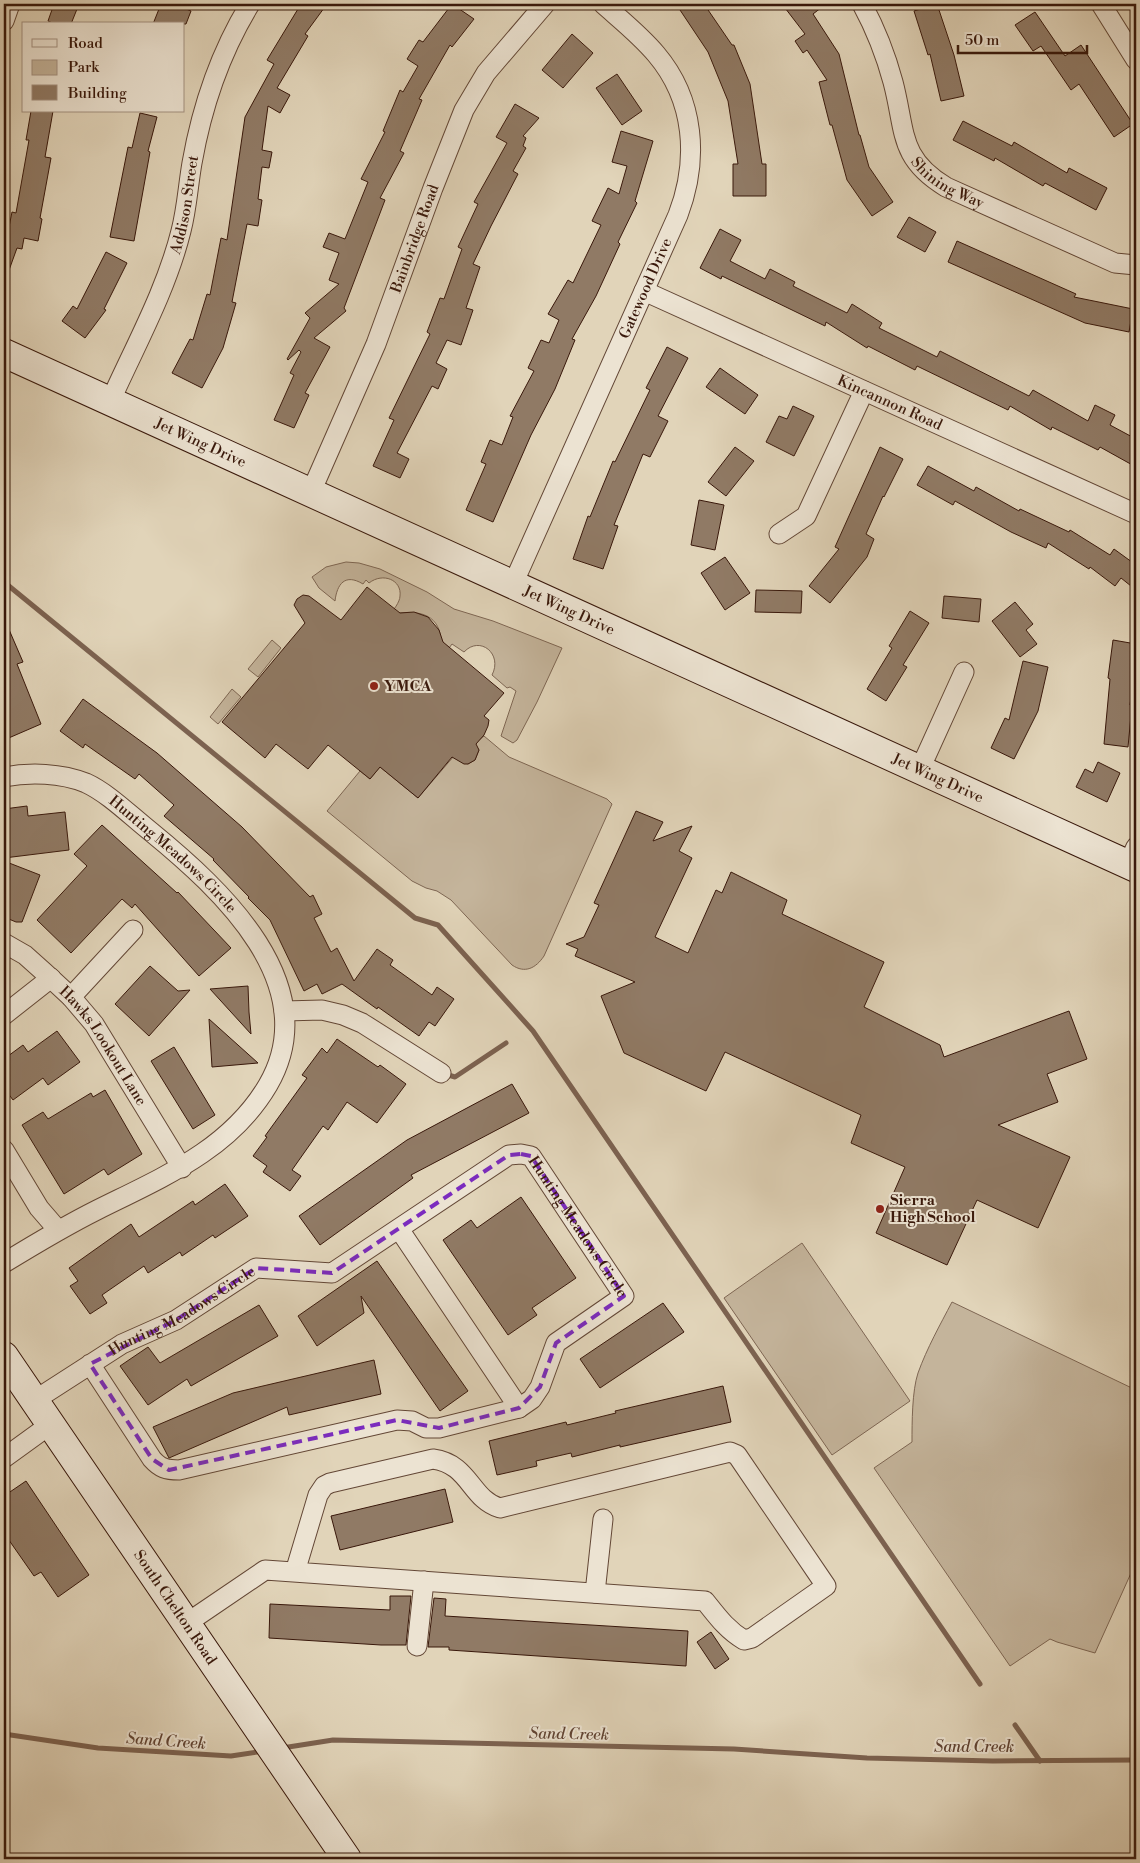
<svg xmlns="http://www.w3.org/2000/svg" width="1140" height="1863" viewBox="0 0 1140 1863" font-family="'Libre Bodoni',serif">
  <style>
    .green { fill: #c4b49b; stroke: #7e6653 }
    .lines { fill: none; stroke-linecap: round; stroke-linejoin: round }
    .stream { stroke: #7c6250; stroke-width: 5 }
    .building { fill: #907a65; stroke: #39180b }
    .minor-casing { stroke: #634736; stroke-width: 21 }
    .secondary-casing { stroke: #39180b; stroke-width: 30 }
    .minor { stroke: #ece3d2; stroke-width: 19 }
    .secondary { stroke: #ece3d2; stroke-width: 28 }
    .marked { fill: none; stroke: #7b2cbf; stroke-width: 4; stroke-dasharray: 10 6; stroke-linejoin: round }
    .poi-dot { fill: #8f2418; stroke: #ece3d2; stroke-width: 2 }
    .labels { text-anchor: middle; stroke-width: 4; stroke-linejoin: round; paint-order: stroke }
    .street-label { font-size: 15px; fill: #39180b; stroke: #ece3d2 }
    .poi-label { font-size: 15px; font-weight: bold; fill: #39180b; stroke: #ece3d2; text-anchor: start }
    .water-label { font-size: 16px; font-style: italic; fill: #604333; stroke: #ece3d2 }
  </style>
  <rect width="100%" height="100%" fill="#e1d4b9"/>
  <filter id="stains"><feTurbulence type="fractalNoise" baseFrequency=".004" numOctaves="4"/><feColorMatrix values="0 0 0 0 .2 0 0 0 0 .09 0 0 0 0 .02 0 0 0 .5 -.17"/></filter>
  <radialGradient id="worn" r=".72"><stop offset=".6" stop-color="#630" stop-opacity="0"/><stop offset="1" stop-color="#630" stop-opacity=".3"/></radialGradient>
  <!-- green -->
  <g class="green">
    <path d="M346,562L359,563L380,569L427,592L454,609L493,621L562,648L537,702L517,740L513,743L501,736L516,691L510,687L507,688L492,675C503,654 480,635 464,652L452,644L441,659C440,650 442,638 439,630C432,609 406,611 389,615C393,611 400,602 400,596C402,580 383,572 369,583L366,580L363,584C345,573 337,584 335,601L319,588L312,577L326,567Z"/>
    <polygon points="272,640 281,648 258,677 248,669"/>
    <polygon points="232,689 241,697 218,724 210,717"/>
    <path d="M484,736L509,757L607,799L612,804L544,956C536,968 525,974 512,965L451,900L437,891L426,888L412,881L327,811L360,771L370,779L380,767L418,798L454,756L468,764L475,760L479,750L474,744Z"/>
    <polygon points="802,1243 910,1401 832,1455 724,1298"/>
    <path d="M952,1302L1136,1390V1562L1095,1653L1057,1642L1050,1639L1010,1666L874,1468L912,1442C912,1423 912,1391 918,1373C927,1348 940,1325 952,1302Z"/>
  </g>
  <g class="lines">
    <!-- stream -->
    <g class="stream">
      <polyline points="4,582 415,918 438,925 533,1031 980,1684"/>
      <polyline points="445,1074 455,1077 506,1043"/>
      <polyline points="1015,1725 1040,1761"/>
      <polyline points="4,1734 98,1748 231,1756 264,1751"/>
      <polyline points="282,1748 333,1740 734,1749 867,1758 993,1761 1136,1760"/>
    </g>
  </g>
  <!-- building -->
  <g class="building">
    <polygon points="54,4 79,4 71,24 55,24 48,21"/>
    <polygon points="161,4 174,4 191,11 186,24 153,24"/>
    <polygon points="301,4 327,4 305,34 308,36 277,88 290,95 280,113 268,106 262,150 272,152 269,168 262,167 258,199 262,200 258,226 247,224 232,302 236,303 223,348 202,388 172,373 190,339 193,340 207,294 210,295 221,238 227,240 245,117 274,64 267,60"/>
    <polygon points="452,4 474,19 452,47 450,45 419,99 422,100 400,151 404,153 380,198 385,200 344,308 346,311 314,338 330,347 305,393 309,395 294,428 274,420 294,375 290,373 301,352 299,350 288,360 287,359 310,318 305,313 339,284 329,280 339,253 323,247 329,233 345,239 368,182 361,179 385,132 383,131 400,90 403,92 418,66 407,59 419,40 423,42"/>
    <polygon points="676,4 704,4 732,45 734,45 750,84 762,164 766,164 766,196 733,196 733,164 738,164 728,101 708,52"/>
    <polygon points="782,4 826,4 813,14 839,54 859,135 860,135 869,167 893,202 872,216 847,180 832,125 830,125 819,82 827,80 807,50 803,53 795,41 805,34"/>
    <polygon points="937,4 954,55 964,96 941,101 930,54 928,55 914,11"/>
    <polygon points="1035,12 1065,56 1081,45 1133,124 1114,137 1079,84 1071,90 1041,46 1033,51 1015,25"/>
    <polygon points="572,34 593,53 563,88 542,70"/>
    <polygon points="617,74 642,111 622,125 596,88"/>
    <polygon points="515,104 539,118 523,136 526,138 523,146 526,148 513,171 518,174 491,226 473,264 480,267 466,308 473,310 461,345 447,340 436,363 447,369 438,389 432,386 397,453 409,459 400,478 373,466 394,420 389,418 430,334 427,332 440,298 444,299 462,249 458,247 478,204 474,202 507,143 496,137"/>
    <polygon points="31,111 53,111 45,157 51,158 40,218 42,219 38,241 24,238 22,249 17,248 8,273 4,271 4,252 12,212 16,213 29,140 26,140"/>
    <polygon points="140,113 157,117 148,151 150,152 134,241 110,237 128,147 132,148"/>
    <polygon points="963,121 1012,146 1014,142 1067,173 1069,168 1107,188 1096,210 1045,183 1043,186 995,158 994,161 953,140"/>
    <polygon points="621,131 653,141 635,201 637,203 618,242 620,244 596,296 572,339 575,340 555,389 531,435 493,522 466,510 486,464 481,462 490,440 502,445 513,417 510,416 534,371 528,368 541,340 549,343 559,320 548,314 568,280 573,283 601,225 592,221 608,188 619,194 627,166 612,162"/>
    <polygon points="909,217 936,232 925,252 897,237"/>
    <polygon points="720,229 741,240 730,261 765,279 770,269 795,282 793,286 847,313 852,304 882,323 879,328 937,357 940,351 1029,396 1033,390 1088,421 1095,405 1115,415 1110,425 1136,439 1136,467 1100,447 1098,450 1052,427 1051,430 1010,406 1008,410 917,366 915,370 868,346 867,348 826,322 825,326 722,276 721,279 700,268"/>
    <polygon points="957,241 1076,294 1074,297 1133,309 1129,332 1085,323 948,262"/>
    <polygon points="106,252 127,263 104,309 106,310 85,338 62,321 73,306 77,309"/>
    <polygon points="667,347 688,358 658,416 668,421 650,457 643,454 614,525 618,526 603,569 573,559 588,516 590,517 613,461 615,462 650,390 646,388"/>
    <polygon points="720,368 758,395 745,414 706,387"/>
    <polygon points="793,406 814,416 794,456 766,442 779,416 787,419"/>
    <polygon points="735,447 754,461 726,496 708,482"/>
    <polygon points="880,447 903,459 884,497 883,496 866,534 874,539 867,557 830,603 809,586 839,549 835,547"/>
    <polygon points="928,466 974,491 976,487 1019,511 1020,509 1069,532 1070,530 1110,555 1114,549 1136,565 1136,590 1121,578 1115,586 1090,567 1089,569 1048,543 1046,548 1011,532 955,501 953,505 917,485"/>
    <polygon points="699,500 724,505 715,550 691,545"/>
    <polygon points="725,557 750,593 725,610 701,573"/>
    <polygon points="367,587 400,613 414,612 428,617 439,630 443,642 504,693 484,716 489,720 488,726 484,735 476,744 479,750 475,760 468,764 464,764 452,757 418,798 380,767 370,779 328,745 308,769 276,744 265,758 222,722 305,623 294,605 297,599 303,595 309,596 341,620"/>
    <polygon points="756,590 802,591 801,613 755,612"/>
    <polygon points="944,596 981,599 979,622 942,618"/>
    <polygon points="1015,602 1033,624 1026,630 1037,644 1020,657 992,621"/>
    <polygon points="910,611 929,623 903,665 907,667 886,701 867,689 892,648 889,646"/>
    <polygon points="4,618 23,662 17,664 41,724 4,740"/>
    <polygon points="1113,640 1136,644 1136,660 1130,705 1132,705 1128,747 1104,744 1110,679 1108,678"/>
    <polygon points="1023,661 1048,667 1038,711 1014,759 991,748 1005,718 1009,720"/>
    <polygon points="83,699 157,753 242,827 310,897 313,895 322,914 314,918 331,952 337,948 354,981 377,949 393,960 390,965 432,995 437,987 454,999 435,1026 429,1022 419,1036 378,1007 377,1009 342,984 322,994 317,984 304,991 270,920 248,898 249,897 213,860 214,859 164,816 174,805 139,774 135,779 85,744 83,748 60,731"/>
    <polygon points="1098,762 1120,773 1107,802 1076,787 1085,769 1093,773"/>
    <polygon points="27,806 28,816 65,812 69,850 4,858 4,809"/>
    <polygon points="636,811 663,822 653,841 692,826 679,851 692,858 655,937 688,953 716,890 722,893 731,872 787,900 782,914 884,962 864,1007 940,1045 944,1057 1069,1011 1087,1059 1047,1074 1058,1102 998,1125 1070,1157 1038,1228 977,1200 947,1265 876,1233 905,1167 851,1143 861,1115 725,1052 706,1091 624,1053 601,996 635,982 575,956 578,949 566,944 584,937 599,905 594,903"/>
    <polygon points="102,825 177,893 178,892 231,948 199,976 135,904 132,908 122,899 71,953 37,920 87,866 74,854"/>
    <polygon points="4,861 40,875 22,922 16,922 4,917"/>
    <polygon points="150,966 178,991 190,990 149,1036 115,1004"/>
    <polygon points="248,986 249,1012 251,1034 210,989"/>
    <polygon points="209,1019 258,1063 212,1067"/>
    <polygon points="57,1031 80,1062 48,1085 43,1078 13,1100 4,1088 4,1059 23,1045 28,1052"/>
    <polygon points="337,1039 378,1067 380,1065 406,1084 377,1123 347,1102 328,1130 323,1126 292,1170 301,1176 290,1191 263,1172 267,1166 253,1156 267,1137 265,1136 307,1078 302,1075 322,1048 327,1053"/>
    <polygon points="174,1047 215,1115 193,1129 151,1061"/>
    <polygon points="512,1084 529,1113 411,1175 413,1178 320,1245 299,1216 407,1140"/>
    <polygon points="105,1090 142,1154 108,1175 104,1169 64,1194 22,1125 43,1112 48,1119 91,1093 93,1097"/>
    <polygon points="225,1184 248,1216 215,1238 213,1235 182,1256 180,1252 148,1273 144,1266 102,1295 107,1303 90,1314 70,1286 78,1281 69,1268 131,1224 139,1237 193,1201 195,1205"/>
    <polygon points="521,1197 576,1278 532,1308 537,1315 508,1335 443,1240 471,1220 477,1228"/>
    <polygon points="377,1261 468,1391 440,1411 361,1296 364,1313 317,1346 298,1316"/>
    <polygon points="663,1303 684,1332 600,1388 580,1359"/>
    <polygon points="259,1305 278,1336 191,1386 187,1379 148,1405 120,1366 148,1347 160,1363"/>
    <polygon points="374,1360 381,1394 289,1415 287,1407 169,1458 153,1427 233,1393"/>
    <polygon points="723,1386 731,1422 620,1447 620,1445 572,1457 571,1453 536,1461 537,1466 497,1475 489,1441 566,1422 567,1425 616,1413 615,1411"/>
    <polygon points="26,1481 89,1575 58,1597 41,1572 34,1576 4,1533 4,1496"/>
    <polygon points="445,1489 453,1522 340,1550 331,1516"/>
    <polygon points="390,1596 411,1596 406,1645 381,1645 269,1638 270,1604 390,1610"/>
    <polygon points="434,1598 446,1599 445,1616 688,1631 686,1666 449,1650 449,1647 428,1647"/>
    <polygon points="711,1632 729,1659 715,1669 697,1642"/>
  </g>
  <g class="lines">
    <!-- minor casing -->
    <g class="minor-casing">
      <g id="minor">
        <path id="s1" d="M862,4C875,28 886,56 893,82C906,131 898,158 946,187L1115,263L1136,265"/>
        <polyline points="1101,4 1136,60"/>
        <polyline points="4,21 10,4"/>
        <path id="s2" d="M644,291L1136,514"/>
        <path id="s3" d="M110,402C135,346 166,291 181,231C187,208 188,186 192,163C202,106 220,53 250,4"/>
        <path id="s4" d="M311,492L376,344L433,188L464,110L486,73L545,4"/>
        <polyline points="779,534 806,516 864,391"/>
        <path id="s5" d="M513,584L678,215C699,160 695,100 656,54C640,35 621,20 603,4"/>
        <polyline points="920,769 964,672"/>
        <path id="s6" d="M4,777C30,772 61,773 86,783C108,793 131,816 150,831C221,889 326,985 268,1085C230,1150 161,1178 97,1210C65,1226 35,1244 4,1263"/>
        <polyline points="1128,864 1136,847"/>
        <path id="s7" d="M4,943L25,955L44,972L71,997L94,1024L182,1168"/>
        <polyline points="71,997 133,930"/>
        <polyline points="284,1011 322,1010 343,1015 362,1023 441,1073"/>
        <polyline points="4,1015 51,978"/>
        <polyline points="4,1150 39,1208 58,1230"/>
        <polyline points="399,1229 519,1408"/>
        <path id="s8" d="M35,1400L122,1344L176,1320L256,1268L332,1273L509,1155L521,1154L531,1156L624,1296L556,1343L540,1387L532,1399L519,1408L439,1428H426L412,1421L397,1420L179,1470C166,1470 160,1468 152,1459L90,1364"/>
        <polyline points="4,1458 51,1424"/>
        <polyline points="595,1593 603,1519"/>
        <path d="M187,1623L265,1570L705,1601C717,1616 727,1630 744,1640L752,1638L826,1586L737,1455L730,1452L500,1508C470,1499 470,1464 433,1459L330,1483L324,1486L318,1495L295,1572"/>
        <polyline points="417,1646 424,1581"/>
      </g>
    </g>
    <!-- secondary casing -->
    <g class="secondary-casing">
      <g id="secondary">
        <path id="s9" d="M4,353L1136,868"/>
        <path id="s10" d="M4,1356L347,1859"/>
      </g>
    </g>
    <!-- minor -->
    <use href="#minor" class="minor"/>
    <!-- secondary -->
    <use href="#secondary" class="secondary"/>
  </g>
  <!-- marked area -->
  <path class="marked" d="M521,1154L531,1156L624,1296L556,1343L540,1387L519,1408L439,1428L397,1420L169,1470L152,1459L90,1364L176,1320L256,1268L332,1273L509,1155Z"/>
  <!-- markers -->
  <g class="poi-dot">
    <circle cx="374" cy="686" r="5"/>
    <circle cx="880" cy="1209" r="5"/>
  </g>
  <g class="labels">
    <!-- street labels -->
    <g class="street-label">
      <text dy="5" stroke="none"><textPath href="#s1" startOffset="206">Shining Way</textPath></text>
      <text dy="5" stroke="none"><textPath href="#s3" startOffset="212">Addison Street</textPath></text>
      <text dy="5" stroke="none"><textPath href="#s4" startOffset="274">Bainbridge Road</textPath></text>
      <text dy="5" stroke="none"><textPath href="#s5" startOffset="324">Gatewood Drive</textPath></text>
      <text dy="5" stroke="none"><textPath href="#s2" startOffset="270">Kincannon Road</textPath></text>
      <text dy="5" stroke="none"><textPath href="#s9" startOffset="216">Jet Wing Drive</textPath></text>
      <text dy="5" stroke="none"><textPath href="#s9" startOffset="621">Jet Wing Drive</textPath></text>
      <text dy="5" stroke="none"><textPath href="#s9" startOffset="1026">Jet Wing Drive</textPath></text>
      <text dy="5" stroke="none"><textPath href="#s6" startOffset="196">Hunting Meadows Circle</textPath></text>
      <text dy="5" stroke="none"><textPath href="#s7" startOffset="145">Hawks Lookout Lane</textPath></text>
      <text dy="5" stroke="none"><textPath href="#s8" startOffset="654">Hunting Meadows Circle</textPath></text>
      <text dy="5" stroke="none"><textPath href="#s8" startOffset="172">Hunting Meadows Circle</textPath></text>
      <text dy="5" stroke="none"><textPath href="#s10" startOffset="304">South Chelton Road</textPath></text>
    </g>
    <!-- poi labels -->
    <g class="poi-label">
      <text x="384" y="691">YMCA</text>
      <text x="890" y="1205">Sierra<tspan x="890" dy="17">High School</tspan></text>
    </g>
    <!-- water labels -->
    <g class="water-label">
      <text transform="translate(569 1733) rotate(1)" y="6">Sand Creek</text>
      <text transform="translate(166 1740) rotate(4)" y="6">Sand Creek</text>
      <text x="974" y="1752">Sand Creek</text>
    </g>
  </g>
  <!-- margin -->
  <rect width="1140" height="1863" fill="none" stroke="#e1d4b9" stroke-width="20"/>
  <rect x="5" y="5" width="1130" height="1853" fill="none" stroke="#39180b" stroke-width="2.5"/>
  <rect x="10" y="10" width="1120" height="1843" fill="none" stroke="#39180b"/>
  <!-- legend -->
  <rect x="22" y="22" width="162" height="90" fill="#ece3d2" stroke="#a49282"/>
  <rect x="32" y="39" width="25" height="8" fill="#ece3d2" stroke="#a49282"/>
  <text x="68" y="48" font-size="15" fill="#39180b">Road</text>
  <rect x="32" y="60" width="25" height="15" fill="#c4b49b" stroke="#a49282"/>
  <text x="68" y="72" font-size="15" fill="#39180b">Park</text>
  <rect x="32" y="85" width="25" height="15" fill="#907a65" stroke="#a49282"/>
  <text x="68" y="98" font-size="15" fill="#39180b">Building</text>
  <!-- scale -->
  <path d="M958 45v8h129v-8" fill="none" stroke="#39180b" stroke-width="2.5"/>
  <text x="965" y="45" font-size="15" fill="#39180b" stroke="#ece3d2" stroke-width="4" paint-order="stroke">50 m</text>
  <rect width="100%" height="100%" filter="url(#stains)"/>
  <rect width="100%" height="100%" fill="url(#worn)"/>
</svg>
